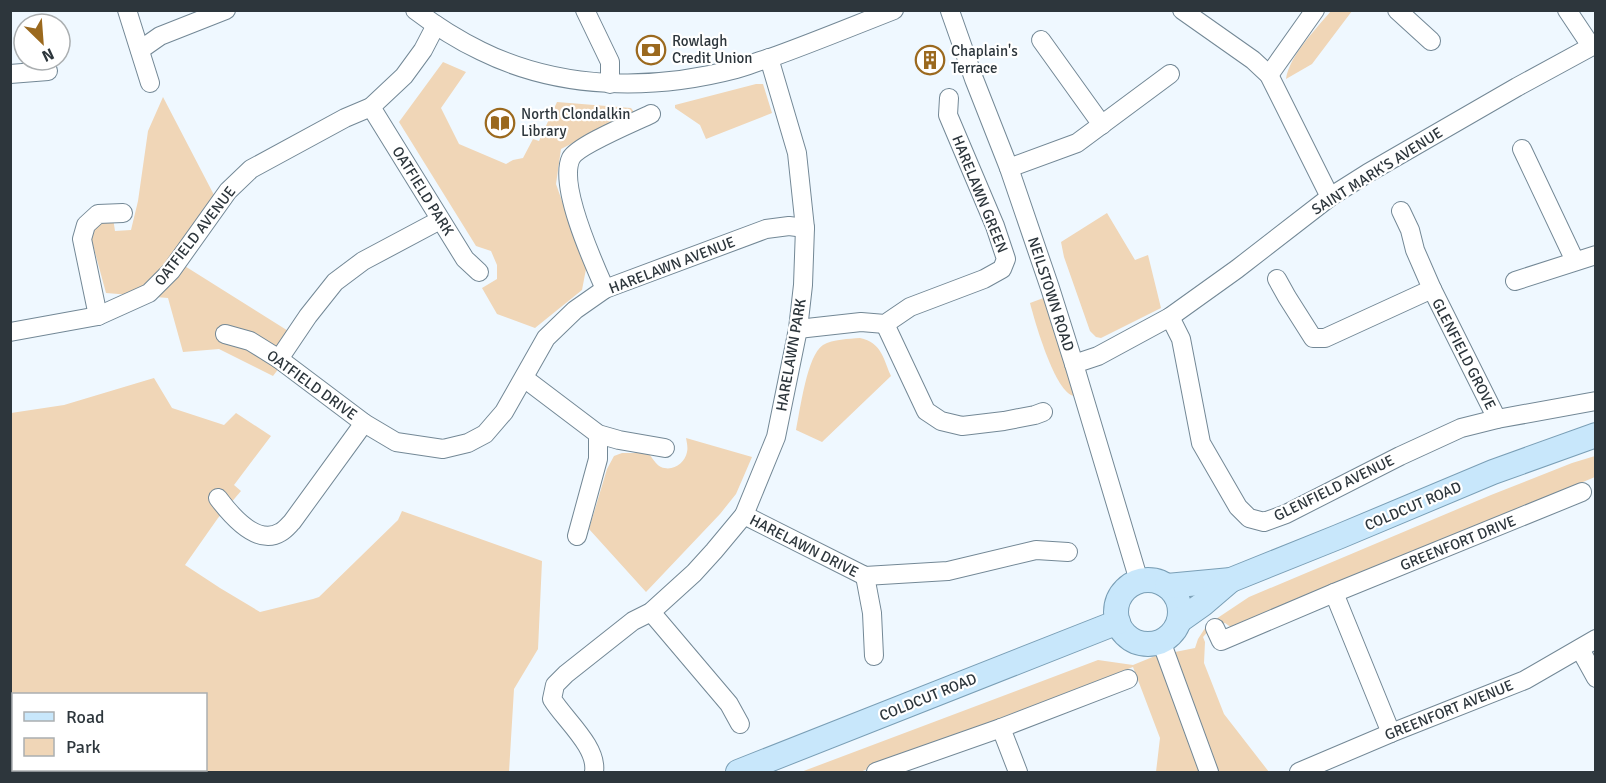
<svg xmlns="http://www.w3.org/2000/svg" width="1606" height="783" viewBox="0 0 1606 783" font-family="Signika,sans-serif">
  <style>
    .green { fill: #f0d6b7; fill-rule: evenodd }
    .lines { fill: none; stroke-linecap: round; stroke-linejoin: round }
    .minor-casing { stroke: #738896; stroke-width: 20 }
    .major-casing { stroke: #7a9fb6; stroke-width: 26 }
    .minor { stroke: #fff; stroke-width: 18 }
    .major { stroke: #c8e7fb; stroke-width: 24 }
    .labels { text-anchor: middle; stroke-width: 4.5; stroke-linejoin: round; paint-order: stroke }
    .poi-label { font-size: 15px; fill: #2d363c; stroke: #fff; text-anchor: start }
    .street-label { font-size: 15px; fill: #2d363c; stroke: #fff }
  </style>
  <rect width="100%" height="100%" fill="#eff8ff"/>
  <!-- green -->
  <g class="green">
    <path d="M1331,11H1352L1312,64L1286,79C1289,56 1317,28 1331,11Z"/>
    <polygon points="443,62 466,72 441,108 459,144 506,164 513,160 523,158 533,139 539,141 557,102 631,108 634,112 561,149 556,184 586,269 582,290 535,328 497,314 482,288 497,279 497,265 491,251 476,246 399,122"/>
    <polygon points="756,84 763,84 772,113 706,139 700,125 675,108 675,105"/>
    <polygon points="163,97 214,195 172,258 301,339 273,376 219,349 183,352 168,298 106,293 90,234 96,221 113,218 115,231 131,230 138,201 148,131"/>
    <polygon points="1107,213 1135,260 1148,255 1161,308 1101,338 1096,337 1090,331 1064,257 1061,242"/>
    <path d="M1046,297L1075,395L1074,396C1055,393 1035,322 1030,303Z"/>
    <path d="M860,338C882,343 883,358 891,376L822,442L796,430C800,411 807,355 823,345C833,339 849,339 860,338Z"/>
    <path d="M154,378L172,408L224,425L236,413L271,436L234,485L241,491L218,518L185,565L220,588L260,612L313,599L319,597L398,520L402,511L542,561L538,649L514,689L509,772H11V413L64,405ZM14,694H206V770H14Z"/>
    <path d="M686,438L752,457L736,494L720,514L646,592L589,529L607,469L614,456L622,453H648C652,457 656,465 661,467C673,472 685,463 687,452C688,448 687,443 686,438Z"/>
    <polygon points="1595,456 1595,477 1232,628 1225,623 1212,627 1203,637 1205,642 1204,663 1224,714 1269,772 1156,772 1160,738 1133,667 860,772 801,772 1098,660 1133,665 1155,656 1195,648 1198,639 1207,625 1249,597 1491,495 1572,463"/>
  </g>
  <g class="lines">
    <!-- minor casing -->
    <g class="minor-casing">
      <g id="minor">
        <polyline points="127,10 150,83"/>
        <path d="M415,10C436,26 458,40 481,51C560,90 652,91 736,69C747,66 759,61 770,58C812,43 853,26 894,10"/>
        <polyline points="585,10 610,62 610,84"/>
        <polyline points="1182,10 1253,60 1269,75 1330,197"/>
        <polyline points="1397,10 1431,41"/>
        <polyline points="1567,10 1591,46"/>
        <polyline points="950,11 974,79 1009,168 1050,288 1074,364 1139,581"/>
        <polyline points="1041,40 1102,125"/>
        <polyline points="140,50 160,36 226,10"/>
        <polyline points="10,74 48,71"/>
        <polyline points="1269,75 1315,10"/>
        <polyline points="371,107 465,259 479,272"/>
        <polyline points="1522,149 1575,261"/>
        <polyline points="1009,168 1077,143 1170,74"/>
        <polyline points="1401,211 1410,230 1415,250 1432,289 1497,419"/>
        <polyline points="1277,279 1287,297 1313,338 1325,338 1432,289"/>
        <polyline points="1515,281 1596,255"/>
        <path d="M605,289C593,262 558,185 571,158C578,145 637,121 651,114"/>
        <polyline points="98,316 82,239 86,225 98,214 123,213"/>
        <polyline points="1170,317 1181,339 1201,443 1238,507 1249,518 1264,522 1286,514 1400,456 1461,428 1497,419 1596,401"/>
        <polyline points="885,324 926,411 941,421 962,426 1004,421 1035,415 1043,412"/>
        <polyline points="798,329 861,322 885,324 910,307 984,279 1002,269 1006,259 995,226 948,115 949,98"/>
        <polyline points="10,332 98,316 149,293 171,271 228,191 251,169 345,118 371,107 404,76 423,50 436,25"/>
        <polyline points="225,334 250,341 279,359 364,423 396,442 443,449 468,443 485,434 504,412 546,338 575,310 605,289 766,229 789,226 805,228"/>
        <polyline points="279,359 308,316 335,282 363,261 440,220"/>
        <polyline points="1074,364 1098,356 1170,317 1237,269 1330,197 1368,173 1517,87 1596,44"/>
        <polyline points="524,378 598,434 619,440 665,448"/>
        <path d="M218,498C230,514 257,547 281,532C285,530 289,525 292,522L364,423"/>
        <polyline points="744,515 865,576 948,571 1036,550 1068,552"/>
        <polyline points="577,536 598,459 598,434"/>
        <polyline points="865,576 872,613 874,656"/>
        <polyline points="1334,593 1391,733"/>
        <polyline points="651,612 729,704 740,724"/>
        <polyline points="1215,628 1221,641 1334,593 1582,492"/>
        <polyline points="1161,641 1209,772"/>
        <polyline points="1580,649 1596,678"/>
        <path d="M594,772C598,747 564,719 552,699L555,685L566,674L633,621L651,612L694,573L714,551L744,515L776,437L798,329L803,285L805,228L797,153L769,58"/>
        <polyline points="876,772 1001,728"/>
        <polyline points="1018,772 1001,728 1128,679"/>
        <polyline points="1299,772 1391,733 1525,680 1596,639"/>
      </g>
    </g>
    <!-- major casing -->
    <g class="major-casing">
      <g id="major">
        <circle cx="1148" cy="612" r="32"/>
        <polyline points="1167,586 1231,580 1338,537 1493,472 1596,435"/>
        <polyline points="1179,621 1203,604 1231,580"/>
        <polyline points="738,772 1118,622"/>
      </g>
    </g>
    <!-- minor -->
    <use href="#minor" class="minor"/>
    <!-- major -->
    <use href="#major" class="major"/>
  </g>
  <!-- icons -->
  <defs>
    <g id="bank-ring" transform="scale(1.5)"><circle r="9.5" fill="#fff" stroke="#9b691e" stroke-width="1.5"/><path d="M-6-4H6V4H-6ZM0-2.3a2.3 2.3 0 1 0 0 4.6a2.3 2.3 0 1 0 0-4.6Z" fill="#9b691e"/></g>
    <g id="building-ring" transform="scale(1.5)"><circle r="9.5" fill="#fff" stroke="#9b691e" stroke-width="1.5"/><path d="M-4-6H4V6H1V3H-1V6H-4ZM-2.5-4.3h1.7v1.8h-1.7ZM.8-4.3h1.7v1.8H.8ZM-2.5-1h1.7V.8h-1.7ZM.8-1h1.7V.8H.8Z" fill="#9b691e"/></g>
    <g id="library-ring" transform="scale(1.5)"><circle r="9.5" fill="#fff" stroke="#9b691e" stroke-width="1.5"/><path d="M-6-4Q-3-5.5-.7-3.5V5Q-3 3-6 4ZM6-4Q3-5.5 .7-3.5V5Q3 3 6 4Z" fill="#9b691e"/></g>
  </defs>
  <g fill-rule="evenodd">
    <use href="#bank-ring" x="651" y="50"/>
    <use href="#building-ring" x="930" y="60"/>
    <use href="#library-ring" x="500" y="123"/>
  </g>
  <g class="labels">
    <!-- poi labels -->
    <g class="poi-label">
      <text x="672" y="46">Rowlagh<tspan x="672" dy="17">Credit Union</tspan></text>
      <text x="951" y="56">Chaplain's<tspan x="951" dy="17">Terrace</tspan></text>
      <text x="521" y="119">North Clondalkin<tspan x="521" dy="17">Library</tspan></text>
    </g>
    <!-- street labels -->
    <g class="street-label">
      <text transform="translate(1377 171) rotate(-32)" y="5">SAINT MARK'S AVENUE</text>
      <text transform="translate(423 191) rotate(58)" y="5">OATFIELD PARK</text>
      <text transform="translate(980 194) rotate(68)" y="5">HARELAWN GREEN</text>
      <text transform="translate(195 236) rotate(-52)" y="5">OATFIELD AVENUE</text>
      <text transform="translate(672 265) rotate(-21)" y="5">HARELAWN AVENUE</text>
      <text transform="translate(1051 294) rotate(72)" y="5">NEILSTOWN ROAD</text>
      <text transform="translate(1464 354) rotate(63)" y="5">GLENFIELD GROVE</text>
      <text transform="translate(791 355) rotate(-80)" y="5">HARELAWN PARK</text>
      <text transform="translate(312 385) rotate(36)" y="5">OATFIELD DRIVE</text>
      <text transform="translate(1334 488) rotate(-26)" y="5">GLENFIELD AVENUE</text>
      <text transform="translate(1413 506) rotate(-23)" y="5">COLDCUT ROAD</text>
      <text transform="translate(1458 543) rotate(-22)" y="5">GREENFORT DRIVE</text>
      <text transform="translate(804 546) rotate(27)" y="5">HARELAWN DRIVE</text>
      <text transform="translate(928 697) rotate(-22)" y="5">COLDCUT ROAD</text>
      <text transform="translate(1449 710) rotate(-22)" y="5">GREENFORT AVENUE</text>
    </g>
  </g>
  <!-- border -->
  <rect width="1606" height="783" fill="none" stroke="#2d363c" stroke-width="24"/>
  <!-- legend -->
  <rect x="12" y="693" width="195" height="78" fill="#ffffff" stroke="#abafb1" stroke-width="1.5"/>
  <rect x="24" y="712" width="30" height="9" fill="#c8e7fb" stroke="#abafb1" stroke-width="1.5"/>
  <text x="66" y="723" font-size="18" fill="#2d363c">Road</text>
  <rect x="24" y="738" width="30" height="18" fill="#f0d6b7" stroke="#abafb1" stroke-width="1.5"/>
  <text x="66" y="753" font-size="18" fill="#2d363c">Park</text>
  <!-- north arrow -->
  <g transform="translate(42 42) rotate(155)"><circle r="28" fill="#ffffff" stroke="#abafb1" stroke-width="1.5"/>
  <path d="M0-4.5L10 22L0 15L-10 22Z" fill="#9b691e"/>
  <text y="-9" font-size="16" font-weight="bold" text-anchor="middle" fill="#2d363c">N</text>
  </g>
</svg>
